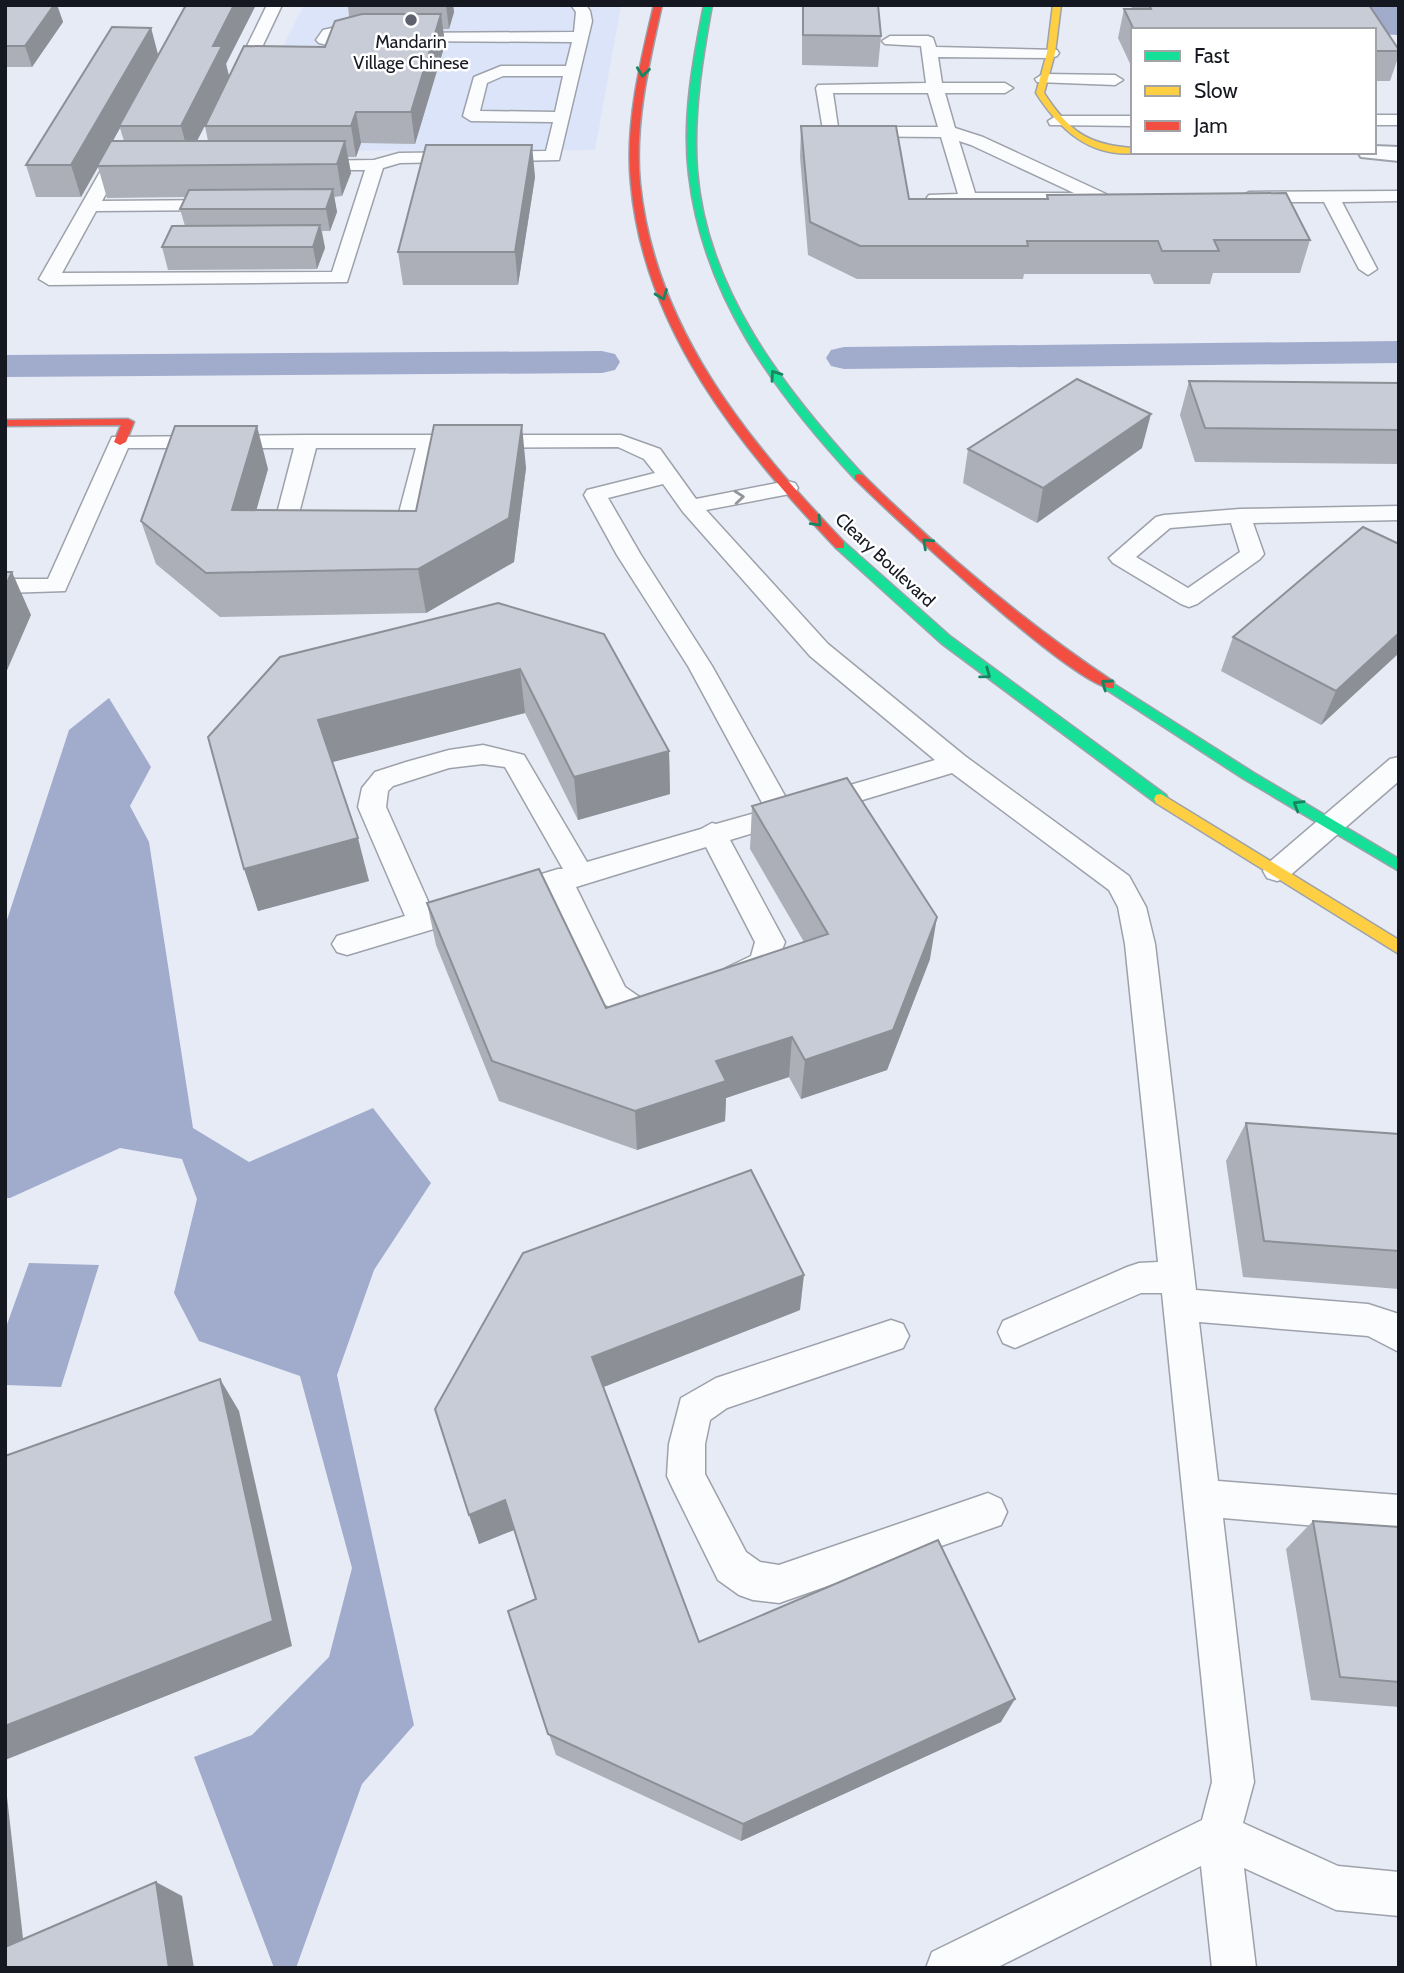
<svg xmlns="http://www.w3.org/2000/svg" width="1404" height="1973" viewBox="0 0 1404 1973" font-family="Cabin,sans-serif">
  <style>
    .built { fill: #dce4fa }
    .water { fill: #a1accc }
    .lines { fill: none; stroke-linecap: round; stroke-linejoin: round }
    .canal { fill: #a1accc; fill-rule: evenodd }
    .lane-casing { stroke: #9da1aa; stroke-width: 3 }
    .street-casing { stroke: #9da1aa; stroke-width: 4 }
    .fast-casing { stroke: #9da1aa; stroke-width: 3 }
    .slow-casing { stroke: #9da1aa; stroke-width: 3 }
    .jam-casing { stroke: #9da1aa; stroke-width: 3 }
    .lane { fill: #fbfcfe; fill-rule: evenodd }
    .street { fill: #fbfcfe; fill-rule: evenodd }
    .fast { fill: #16e098; fill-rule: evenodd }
    .slow { fill: #ffcf43; fill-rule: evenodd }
    .jam { fill: #f24e42; fill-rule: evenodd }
    .wall { fill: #acafb8; fill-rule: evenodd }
    .shaded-wall { fill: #8c8f96 }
    .building { fill: #c8ccd6; stroke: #8c8f96; stroke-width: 2 }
    .oneway { stroke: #168662 }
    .oneway2 { stroke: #94959b }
    .poi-dot { fill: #5f626c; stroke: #fff; stroke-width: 2.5 }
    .labels { text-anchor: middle; stroke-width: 5; stroke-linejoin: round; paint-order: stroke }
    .far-poi-label { font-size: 18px; fill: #161821; stroke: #fff }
    .far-street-label { font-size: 18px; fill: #161821; stroke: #fff }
  </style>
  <rect width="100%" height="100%" fill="#e7ebf6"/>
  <!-- built -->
  <polygon class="built" points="304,5 621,5 595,150 231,151"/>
  <!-- water -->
  <g class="water">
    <polygon points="1358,5 1399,5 1399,35 1374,34 1374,30"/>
    <polygon points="109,698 151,767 130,806 149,842 193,1128 249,1162 373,1108 431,1183 374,1270 337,1375 414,1725 362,1784 296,1968 274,1968 194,1757 252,1735 329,1657 352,1568 300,1376 199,1341 174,1293 197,1199 182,1159 120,1148 10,1198 5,1198 5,926 69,730"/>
    <polygon points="29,1263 99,1265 61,1387 5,1385 5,1330"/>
  </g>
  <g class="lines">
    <!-- canal -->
    <g class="canal">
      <polygon points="1399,341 1399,363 844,369 831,366 826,358 831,350 844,347"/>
      <polygon points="602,351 615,354 620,362 615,370 602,373 5,377 5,355"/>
    </g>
    <!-- lane casing -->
    <g class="lane-casing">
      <g id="lane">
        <polygon points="267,5 282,5 245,83 243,86 231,86 229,83"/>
        <path d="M571,5H586L590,11L592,21L559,160L400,163L383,168L347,282L49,285L39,279L104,165L113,160L122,165L102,201L223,200L232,205L223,210L96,211L62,273L332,272L365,170H310L301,165L304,161L374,160L399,153L546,151L553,122L471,121L463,116L474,77L501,66H566L572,42L405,41L400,39L397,36L400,33L574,32L576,12ZM503,76H563L555,112L480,111L487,83Z"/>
        <path d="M349,24L368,34L364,42L344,49L319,43L316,40L323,30ZM347,34L352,36L343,39L333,37Z"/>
        <path d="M890,36H928L933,38L936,47L1057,50L1059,53L1057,56L1051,58L938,57L942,83H1005L1013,88L1005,93H945L955,128L983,137L1106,194L1109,198L1106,202L935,204L926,199L929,195L958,194L941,137L824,136L816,88L818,85L926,83L921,46L885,44L882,41ZM833,93H928L938,127H838ZM959,141L971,145L1074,193H975Z"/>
        <polygon points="1043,74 1115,75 1123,80 1115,85 1037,82 1035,79"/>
        <rect x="1374" y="115" width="25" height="10"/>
        <polygon points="1056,116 1133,116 1133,126 1050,125 1048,121"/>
        <polygon points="1399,191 1399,201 1342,202 1377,269 1368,275 1359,269 1324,202 1249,202 1240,197 1249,192"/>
        <path d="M307,435H621L660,449L696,499L787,481L795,483L798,488L795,493L706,510L828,644L965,756L1129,876L1146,907L1155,944L1196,1290L1368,1304L1399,1314V1352L1368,1336L1199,1322L1218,1481L1399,1495V1533L1223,1518L1254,1782L1243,1823L1338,1866L1399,1872V1916L1336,1910L1244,1868L1256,1968H1212L1201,1866L996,1968H926L932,1952L1202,1820L1212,1782L1162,1293H1141L1015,1348L1003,1343L998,1332L1003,1321L1127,1267L1139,1263L1158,1262L1125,944L1118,907L1109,890L952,773L730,840L785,942L774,971L736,988L726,984L721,976L726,968L751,956L755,942L706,847L576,887L625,987L641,998H663L674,1002L678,1010L674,1018L663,1022H636L625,1018L603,1003L551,894L347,955L337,952L332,944L337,936L405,916L358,807L362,788L375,772L406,762L449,750L483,745L524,755L587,862L701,829L712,823L716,824L766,810L688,666L617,555L584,495L587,490L655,473L644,459L618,447L438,448L416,533L413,538L389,543L381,541L378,536L381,531L395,528L416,448H316L297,521L304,532L313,534L316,539L313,544H288L275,521L294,448H128L65,591L5,593V579H48L112,437ZM663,484L683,512L810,656L935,760L789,803L712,666L641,555L608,498ZM483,764L505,767L563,869H558L431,908L386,807L388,791L393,786L449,768Z"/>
        <path d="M1399,506V520L1253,523L1264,554L1260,559L1197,604L1189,607L1181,604L1113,563L1109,558L1156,517L1164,515L1240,509ZM1231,523L1240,552L1188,588L1136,557L1170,528Z"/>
        <polygon points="1399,757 1399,781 1287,878 1277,881 1267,878 1263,871 1267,864 1390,759"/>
        <polygon points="891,1320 903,1324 909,1336 903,1348 727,1408 710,1420 705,1444 705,1474 746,1552 760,1562 779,1565 988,1493 1001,1499 1007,1512 1001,1525 779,1603 753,1600 739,1595 718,1580 673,1489 667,1476 669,1444 681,1398 716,1378"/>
      </g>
    </g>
    <!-- street casing -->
    <g class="street-casing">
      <polygon id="street" points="1374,146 1399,147 1399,161 1361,157 1358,152 1374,152"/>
    </g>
    <!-- fast casing -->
    <g class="fast-casing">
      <g id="fast">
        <path d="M704,5H712C702,60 693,115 697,170C706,290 785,390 863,475V479H855C775,393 703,296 689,175C682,119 693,60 704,5Z"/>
        <polygon points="840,541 844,542 951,637 1166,795 1168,799 1166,803 1156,803 941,643 836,548 836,542"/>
        <polygon points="1109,681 1254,773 1399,859 1399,871 1244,779 1104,688 1104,682"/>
      </g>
    </g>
    <!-- slow casing -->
    <g class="slow-casing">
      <g id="slow">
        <path d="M1053,5H1061L1055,53L1044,93C1069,131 1087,145 1133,148V152L1136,153C1090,158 1059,129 1036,93L1047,53Z"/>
        <polygon points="1161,794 1399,940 1399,954 1156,803 1154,799 1156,795"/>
      </g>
    </g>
    <!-- jam casing -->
    <g class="jam-casing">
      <g id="jam">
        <path d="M654,5H662C649,63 634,125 640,184C655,329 748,441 844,542V548H836C739,445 644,330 631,184C625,125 640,63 654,5Z"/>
        <polygon points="128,419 134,422 126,442 120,445 114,442 121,425 5,426 5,420"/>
        <path d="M859,474L863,475C941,552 1023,621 1114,682V688C1083,695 886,510 855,479V475Z"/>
      </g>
    </g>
    <!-- lane -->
    <use href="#lane" class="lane"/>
    <!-- street -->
    <use href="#street" class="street"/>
    <!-- fast -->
    <use href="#fast" class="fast"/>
    <!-- slow -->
    <use href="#slow" class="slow"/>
    <!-- jam -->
    <use href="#jam" class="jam"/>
  </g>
  <!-- wall -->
  <g class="wall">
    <polygon points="5,5 57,5 63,22 32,67 5,67"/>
    <path d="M348,5H453L454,12L449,29H443L445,44L415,144L361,143L356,157H348L351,173L342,196L334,197L337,212L330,231H322L325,248L317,269L168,270L162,247L185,226L180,209L186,197L107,198L98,167L81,197H36L26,165L151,28L158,56L226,64L229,76L325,47L349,17ZM205,126L208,141H197ZM120,128L124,141H113Z"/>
    <polygon points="802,5 878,5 881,36 878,67 802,65"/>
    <polygon points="1131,5 1369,5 1399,50 1399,55 1390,81 1374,81 1374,30 1133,30 1133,70 1118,38 1124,9 1132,9"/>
    <polygon points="801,126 909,199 1046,199 1047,195 1310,240 1300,273 1213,273 1210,284 1154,284 1150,274 1024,274 1023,279 857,279 808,255 800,157"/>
    <polygon points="535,177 518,285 403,285 398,252"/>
    <polygon points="1189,381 1399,383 1399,464 1195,462 1180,415"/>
    <polygon points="1142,448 1037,523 963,483 968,449"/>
    <polygon points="526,468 514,562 426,613 220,617 156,564 141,521 268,469 256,510 416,511"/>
    <polygon points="1399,544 1399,653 1321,725 1221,671 1233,637"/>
    <polygon points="498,603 669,751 670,794 578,820 525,713 332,762 369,881 258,911 208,737"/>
    <polygon points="752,806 930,959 887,1070 801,1099 789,1077 726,1098 725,1121 637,1150 499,1101 436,945 427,903 606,1008 804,942 750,849"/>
    <polygon points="1246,1123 1399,1134 1399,1289 1243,1277 1226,1161"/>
    <polygon points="800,1310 603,1387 699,1642 1001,1722 741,1841 556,1755 508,1611 535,1599 514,1530 479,1544 435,1409"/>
    <polygon points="1313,1521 1399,1527 1399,1707 1311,1700 1286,1549"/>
  </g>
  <!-- shaded-wall -->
  <g class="shaded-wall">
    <polygon points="54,5 57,5 63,22 32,67 25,46"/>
    <polygon points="234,5 256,5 226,64 229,76 189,157 181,126 213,46"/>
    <polygon points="446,5 453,5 454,12 449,29"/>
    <polygon points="441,14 445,44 415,144 411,112"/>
    <polygon points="151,28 159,58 119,126 120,128 99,165 97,166 98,167 81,197 71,165"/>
    <polygon points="356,112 361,143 356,157 351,126"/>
    <polygon points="345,141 351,173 342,196 337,164"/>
    <polygon points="532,145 535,177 518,285 515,252"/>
    <polygon points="333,189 337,212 330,231 326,209"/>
    <polygon points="320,225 325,248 317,269 313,247"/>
    <polygon points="1151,414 1142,448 1037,523 1043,488"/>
    <polygon points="522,425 526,468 514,562 426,613 418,569"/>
    <polygon points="257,426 268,469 244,554 232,510"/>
    <polygon points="12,572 31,615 5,675 5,587"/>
    <polygon points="1399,633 1399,653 1321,725 1336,691"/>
    <polygon points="520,669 525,713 329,763 318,720"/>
    <polygon points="669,751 670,794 578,820 574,777"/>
    <polygon points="358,838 369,881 258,911 244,869"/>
    <polygon points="937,917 930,959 887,1070 801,1099 805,1060"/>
    <polygon points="792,1037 789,1077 726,1098 725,1121 637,1150 635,1111 716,1061"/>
    <polygon points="804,1275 800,1310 596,1390 592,1357"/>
    <polygon points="220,1379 239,1411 292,1646 5,1760 5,1726"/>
    <polygon points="505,1500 514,1530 479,1544 469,1515"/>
    <polygon points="1015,1699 1001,1722 741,1841 743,1824"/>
    <polygon points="5,1779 26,1965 5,1959"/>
    <polygon points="156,1882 182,1896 194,1968 169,1968"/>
  </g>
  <!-- building -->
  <g class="building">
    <polygon points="5,5 54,5 25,46 5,46"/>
    <polygon points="186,5 234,5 213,46 222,46 181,126 119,126"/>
    <polygon points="803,5 878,5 881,36 803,35"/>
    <polygon points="1149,5 1369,5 1399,50 1399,51 1374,51 1374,30 1134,30 1124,9 1151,9"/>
    <polygon points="362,14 441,14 411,112 356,112 351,126 205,126 244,46 325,47 335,21"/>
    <polygon points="112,27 151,28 71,165 26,165"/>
    <polygon points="801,126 896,126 909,199 1048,199 1047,195 1286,193 1310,240 1214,240 1219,251 1162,251 1158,241 1027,241 1028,246 860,246 810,222"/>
    <polygon points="111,141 345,141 337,164 97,166"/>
    <polygon points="426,145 532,145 515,252 398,252"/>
    <polygon points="333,189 326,209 180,209 189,190"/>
    <polygon points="320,225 313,247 162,247 172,226"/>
    <polygon points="1077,379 1151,414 1043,488 968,449"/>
    <polygon points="1189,381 1399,383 1399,430 1205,428"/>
    <polygon points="434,425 522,425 509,518 418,569 206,573 141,521 175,426 257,426 232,510 416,511"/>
    <polygon points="1363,527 1399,544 1399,633 1336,691 1233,637"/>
    <polygon points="5,572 12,572 5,587"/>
    <polygon points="498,603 604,634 669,751 574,777 520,669 318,720 358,838 244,869 208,737 280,657"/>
    <polygon points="847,778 937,917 893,1030 805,1060 792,1037 716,1061 726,1081 635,1111 492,1061 427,903 539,869 606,1008 828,934 752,806"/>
    <polygon points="1246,1123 1399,1134 1399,1251 1264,1241"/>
    <polygon points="751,1170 804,1275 592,1357 699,1642 938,1540 1015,1699 743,1824 548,1734 508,1611 536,1599 505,1500 469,1515 435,1409 523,1253"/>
    <polygon points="220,1379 273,1621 5,1726 5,1456"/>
    <polygon points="1313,1521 1399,1527 1399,1682 1340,1677"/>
    <polygon points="156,1882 169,1968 5,1968 5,1947"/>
  </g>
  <!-- one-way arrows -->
  <defs><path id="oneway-chevron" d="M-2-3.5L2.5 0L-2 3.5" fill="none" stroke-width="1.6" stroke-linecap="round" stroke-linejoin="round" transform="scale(1.75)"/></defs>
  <g class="oneway">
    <use href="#oneway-chevron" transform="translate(643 72) rotate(97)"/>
    <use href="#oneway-chevron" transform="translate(662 295) rotate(69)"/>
    <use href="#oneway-chevron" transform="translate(775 375) rotate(-125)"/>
    <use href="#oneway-chevron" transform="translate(817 522) rotate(46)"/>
    <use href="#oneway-chevron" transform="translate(927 543) rotate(-137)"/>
    <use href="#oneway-chevron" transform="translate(986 674) rotate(36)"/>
    <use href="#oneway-chevron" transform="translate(1106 684) rotate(-145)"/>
    <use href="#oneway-chevron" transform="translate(1298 805) rotate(-149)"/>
  </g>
  <use class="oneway2" href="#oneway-chevron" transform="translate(739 497) rotate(-5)"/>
  <!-- markers -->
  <circle class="poi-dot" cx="411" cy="20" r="7"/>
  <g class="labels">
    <!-- far-poi labels -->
    <g class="far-poi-label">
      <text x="411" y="48">Mandarin<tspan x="411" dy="21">Village Chinese</tspan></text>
    </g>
    <!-- far-street labels -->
    <g class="far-street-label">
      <text transform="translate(885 560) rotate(43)" y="6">Cleary Boulevard</text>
    </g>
  </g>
  <!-- border -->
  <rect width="1404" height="1973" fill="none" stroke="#161821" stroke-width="14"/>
  <!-- legend -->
  <rect x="1131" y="28" width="245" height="126" fill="#ffffff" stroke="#a2a3a6" stroke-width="2"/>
  <rect x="1145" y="51" width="35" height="10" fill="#16e098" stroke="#a2a3a6" stroke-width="2"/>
  <text x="1194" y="63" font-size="21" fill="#161821">Fast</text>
  <rect x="1145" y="86" width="35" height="10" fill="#ffcf43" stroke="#a2a3a6" stroke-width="2"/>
  <text x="1194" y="98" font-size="21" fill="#161821">Slow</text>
  <rect x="1145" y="121" width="35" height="10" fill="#f24e42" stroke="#a2a3a6" stroke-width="2"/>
  <text x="1194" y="133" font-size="21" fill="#161821">Jam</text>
</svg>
